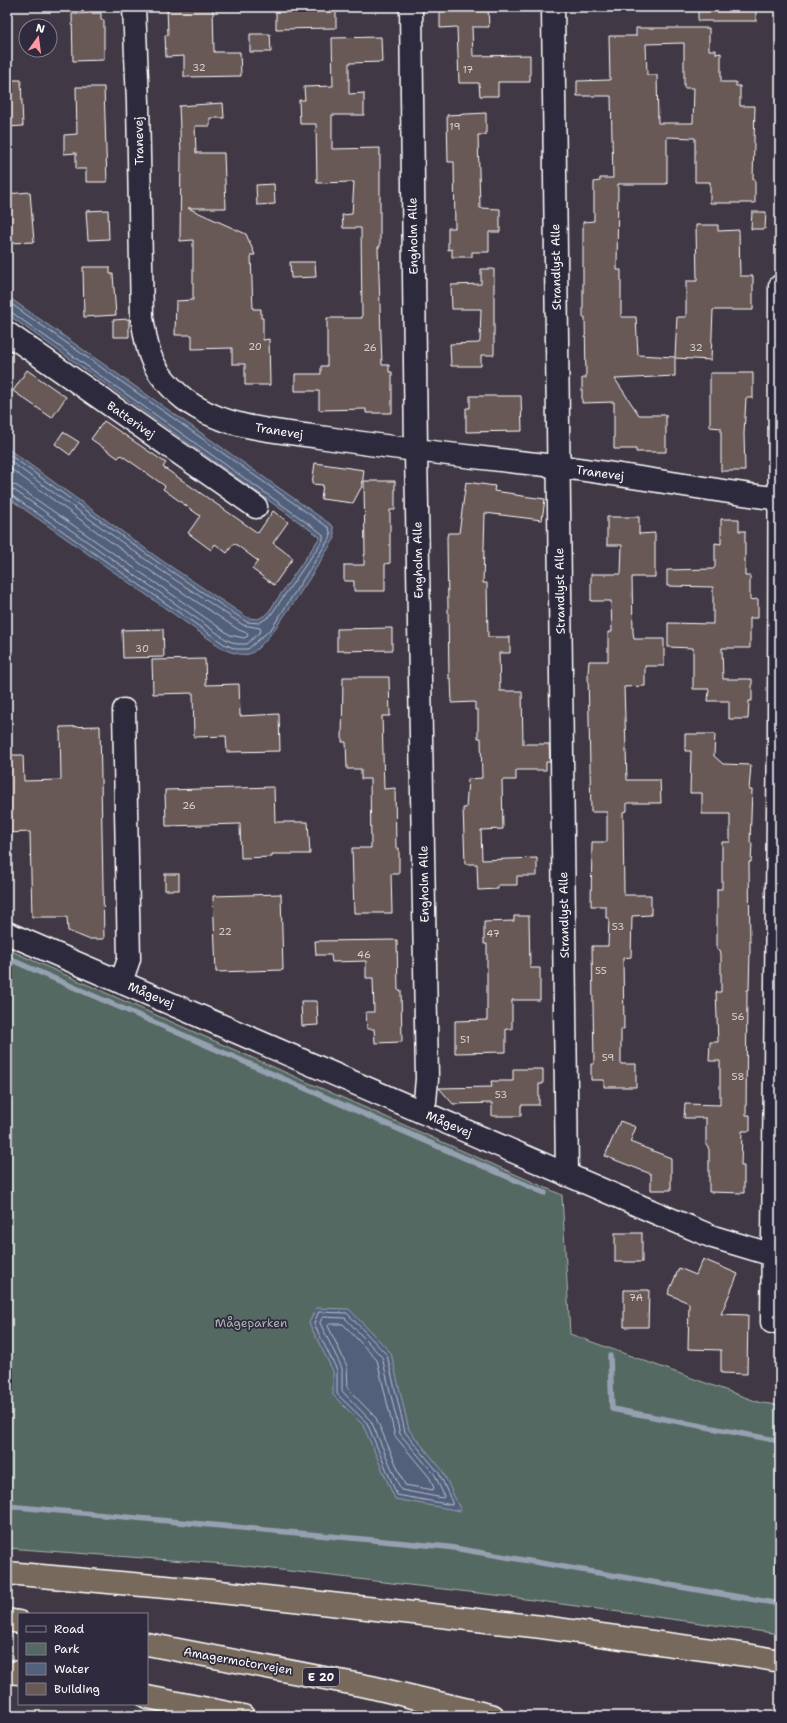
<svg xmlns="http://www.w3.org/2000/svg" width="787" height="1723" viewBox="0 0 787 1723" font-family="'Shantell Sans',sans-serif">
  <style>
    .green { fill: #556964; stroke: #aab4b2 }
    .water { fill: #52617c; stroke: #97a0b0 }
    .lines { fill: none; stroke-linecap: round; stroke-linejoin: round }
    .shore { stroke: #bac0cb; stroke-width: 1 }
    .stream { stroke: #97a0b0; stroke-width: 5.5 }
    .building { fill: #685956; stroke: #fff; fill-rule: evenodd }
    .minor-casing { stroke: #fff; stroke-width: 25 }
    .highway-casing { stroke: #fff; stroke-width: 25 }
    .minor { stroke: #2f2a3d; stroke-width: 22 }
    .highway { stroke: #77695c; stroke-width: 22 }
    .labels { text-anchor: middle; stroke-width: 3.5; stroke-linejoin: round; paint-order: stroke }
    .number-label { font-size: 10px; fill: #d9d6d5 }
    .shield { fill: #2f2a3d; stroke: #c1bfc5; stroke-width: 1 }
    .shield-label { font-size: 11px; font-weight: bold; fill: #fff }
    .street-label { font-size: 12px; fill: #fff; stroke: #2f2a3d }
    .park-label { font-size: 12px; fill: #aab4b2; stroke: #2f2a3d }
  </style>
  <rect width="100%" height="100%" fill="#403844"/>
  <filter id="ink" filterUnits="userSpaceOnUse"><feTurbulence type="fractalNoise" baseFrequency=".025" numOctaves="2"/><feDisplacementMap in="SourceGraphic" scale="8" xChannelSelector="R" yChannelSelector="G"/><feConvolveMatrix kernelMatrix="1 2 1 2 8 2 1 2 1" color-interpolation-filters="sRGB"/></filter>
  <g filter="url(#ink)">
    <!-- green -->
    <polygon class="green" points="7,949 562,1195 570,1334 761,1403 780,1405 780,1634 503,1596 238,1565 7,1548"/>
    <!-- water -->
    <g class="water">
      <path d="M7,296L333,526L335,538C322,558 268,649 249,654C241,656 229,652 222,648L7,497V448L161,560L248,618L258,619L267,614L320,537L7,314Z"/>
      <polygon points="316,1308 349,1309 391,1353 409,1430 442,1470 461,1511 395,1499 363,1425 333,1395 333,1371 309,1323"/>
    </g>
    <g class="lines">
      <!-- shore -->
      <g class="shore">
        <polyline points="7,301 329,528 331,536 272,628 248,649 236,649 224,644 11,495 7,494"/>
        <polyline points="7,311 11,312 320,532 323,535 323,540 270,616 259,623 247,622 159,563 7,453"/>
        <polyline points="7,459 156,567 243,625 260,628 261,631 247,644 237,644 227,640 14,490 7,489"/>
        <polyline points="7,466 152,572 239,630 247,633 248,636 244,638 230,635 17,486 7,483"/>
        <polygon points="319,1312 347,1313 387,1355 405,1432 439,1473 452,1502 452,1505 397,1495 367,1423 337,1394 337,1370 314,1324"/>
        <polygon points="323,1317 345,1318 382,1357 400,1434 435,1475 444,1496 443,1498 401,1490 371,1421 342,1391 342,1368 320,1323"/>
        <polygon points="330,1324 343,1324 377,1360 395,1436 430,1478 434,1488 433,1490 405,1485 376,1418 348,1389 347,1366 328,1326"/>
      </g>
      <!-- stream -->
      <g class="stream">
        <polyline points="7,958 545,1193"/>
        <polyline points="610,1356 612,1409 780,1441"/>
        <polyline points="7,1506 448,1547 780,1604"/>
      </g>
    </g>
    <!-- building -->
    <g class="building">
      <polygon points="167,7 213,7 214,52 240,52 241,76 184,77 184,56 166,57 165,35 168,35"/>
      <polygon points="296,7 336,7 336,28 276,29 276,11 296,10"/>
      <polygon points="440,7 488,7 489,27 472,27 473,56 530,55 530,82 498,82 498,96 480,96 479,83 459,83 457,27 440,28"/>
      <rect x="698" y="7" width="58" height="14"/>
      <polygon points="101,13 101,20 104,20 104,60 73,61 72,14"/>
      <path d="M636,28H709V50H716V54L721,53V82H736V86H740V106H755L753,179H755V203H710V182H695V138L667,137V184H618L617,270H621V317H636L638,355L675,357L677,317H686V281H697L696,225H718V231L739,230L740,276H753V310H713L711,360L675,358V376L615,379L639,415H666V452H636V449H614V402L582,403V378H586L585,317L583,318V222L594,221V182L600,181V178H613L611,96H577V81L610,80L609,36H636ZM684,43V88H694L693,123H658L657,75H647L646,44Z"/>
      <polygon points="250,34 270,34 271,52 250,52"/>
      <polygon points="381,37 382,62 349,63 349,94 364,93 364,115 332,115 332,149 380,148 380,247 378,247 382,365 389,365 389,372 392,372 392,413 366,413 366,409 319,410 319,391 295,391 295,374 321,374 321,366 327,366 327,318 362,318 361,228 343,228 342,215 352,214 354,182 317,183 316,124 300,124 299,100 305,100 304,87 333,86 332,38"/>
      <polygon points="7,80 21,80 23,126 7,127"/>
      <polygon points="76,87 104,87 107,182 86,182 86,169 76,169 76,153 64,154 64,135 77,134"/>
      <polygon points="223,103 224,118 210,118 210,126 195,126 196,153 224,153 226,208 188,208 246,234 255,255 251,255 253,309 261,309 261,318 263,318 263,340 269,339 270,385 245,385 245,364 232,364 232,348 192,349 192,335 175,335 176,301 193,300 193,240 180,241 181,154 179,106"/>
      <polygon points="486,113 486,135 478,135 480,208 500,209 500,232 489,232 489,252 472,252 472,257 452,257 452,249 448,250 448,228 455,228 454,162 448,162 447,115"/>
      <polygon points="274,184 275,204 257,205 256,185"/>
      <polygon points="30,192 34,242 9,243 7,194"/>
      <polygon points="108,210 109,239 88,240 86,211"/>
      <polygon points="752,212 766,212 765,229 751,229"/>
      <polygon points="290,262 315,262 316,277 291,278"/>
      <polygon points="83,267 110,267 110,274 113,274 116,315 84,317"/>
      <polygon points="481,269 494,269 494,355 481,355 481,366 451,366 450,344 479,343 480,341 481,309 452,309 451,285 481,284"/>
      <polygon points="129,319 129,337 113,337 113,320"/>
      <polygon points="27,370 66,397 52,418 13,391"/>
      <polygon points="710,373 753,373 753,398 746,398 744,434 745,471 721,471 721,428 710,427"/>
      <polygon points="470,396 521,396 522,431 466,432 466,408 470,408"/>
      <polygon points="104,421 166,463 163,467 258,533 273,511 288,522 273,543 293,558 274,585 252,569 258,561 234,543 227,553 215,544 211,550 188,533 200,516 163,489 165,486 121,455 118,458 91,439"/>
      <polygon points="63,432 79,442 70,455 55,444"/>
      <polygon points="315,463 364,470 362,486 353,503 321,499 323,485 312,484"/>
      <polygon points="364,481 395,481 395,510 390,510 390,563 385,564 385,591 354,591 354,581 344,581 344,565 364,565 364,555 365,555"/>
      <polygon points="466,482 495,486 494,491 515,494 515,495 545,499 542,520 485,513 483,583 487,583 488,637 510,637 510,653 499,653 500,691 522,691 523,744 549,744 550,762 546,762 546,770 516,770 516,780 502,780 503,829 481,830 482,860 537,858 537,876 517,876 517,885 498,885 498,889 478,890 477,864 465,864 463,808 466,808 468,779 482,778 481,738 478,738 478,710 475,710 475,702 452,703 451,679 449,679 447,537 448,533 459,533"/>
      <polygon points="607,517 639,517 639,534 655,533 655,577 632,577 633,632 634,639 664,639 664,666 645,666 645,686 624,687 627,780 660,780 661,803 627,803 627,811 623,812 624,895 651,895 651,915 632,916 631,957 623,958 624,1029 621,1029 621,1064 636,1064 636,1087 604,1087 604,1080 591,1080 591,1064 594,1064 592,946 608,946 609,918 606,918 606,906 591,906 592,842 607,842 607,812 591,812 588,673 589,661 608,661 608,632 612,632 611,601 591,601 591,574 621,574 622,545 607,545"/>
      <polygon points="721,519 739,519 739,531 745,531 745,576 750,576 750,600 758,599 758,618 750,618 750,648 722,648 723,679 752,679 752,701 749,701 748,719 729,719 729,701 708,701 709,689 693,689 693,648 668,647 668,623 713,624 713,587 667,586 667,570 713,569 715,567 715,543 721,544"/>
      <polygon points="392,628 392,650 337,651 337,629"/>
      <polygon points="163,629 164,657 123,658 122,630"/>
      <polygon points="205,659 206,685 239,684 240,716 279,714 280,751 227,752 226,736 194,737 193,693 153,694 152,660"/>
      <polygon points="343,677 389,677 390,716 382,716 384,789 395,788 396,848 399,848 399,874 391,874 392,913 354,913 352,848 371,848 370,779 361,779 361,769 347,769 346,742 342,742"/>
      <polygon points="100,726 104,939 88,939 68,931 67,917 32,917 30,832 7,833 7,755 23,755 24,781 61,780 60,727"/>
      <polygon points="685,734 715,734 714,756 723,764 751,765 749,790 752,790 750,843 752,843 751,862 749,862 750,951 749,990 747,990 746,1115 750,1115 750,1131 742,1131 741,1166 744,1166 744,1193 709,1192 709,1149 706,1145 706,1118 684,1118 685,1104 720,1105 720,1061 709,1061 710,1042 718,1042 716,992 721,992 721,954 720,950 717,950 717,889 722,889 722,842 730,842 730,814 702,814 702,793 690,793 691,751 685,751"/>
      <polygon points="274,787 275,822 308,822 310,854 272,854 272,857 241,858 240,824 166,826 165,790"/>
      <rect x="165" y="874" width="14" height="16"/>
      <polygon points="281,894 283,970 216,972 213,896"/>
      <polygon points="514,916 529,916 530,968 540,968 540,1000 512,1000 512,1029 506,1029 506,1052 455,1053 455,1021 487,1020 487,944 484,944 484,922 514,921"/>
      <polygon points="397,940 398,990 401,990 402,1042 375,1043 374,1029 367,1029 366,1012 374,1012 373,978 366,978 366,961 332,962 331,955 316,955 315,941"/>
      <polygon points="301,1001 317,1001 318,1025 302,1026"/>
      <polygon points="513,1069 543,1069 543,1084 539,1084 539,1105 521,1105 521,1116 492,1116 492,1103 453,1104 439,1088 492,1087 491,1081 513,1081"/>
      <polygon points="620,1121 636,1127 630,1142 671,1158 671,1190 651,1190 651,1174 605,1156"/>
      <rect x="615" y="1233" width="27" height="29"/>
      <polygon points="703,1259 738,1274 721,1314 748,1315 747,1374 721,1373 721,1350 688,1349 689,1303 668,1294 679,1268 696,1275"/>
      <polygon points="624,1290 649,1290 648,1327 624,1327"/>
    </g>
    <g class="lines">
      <!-- minor casing -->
      <g class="minor-casing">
        <g id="minor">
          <path d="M134,7L138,102L142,318C145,332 146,349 153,362C161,379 180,398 196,407C232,429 279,431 319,437C395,448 470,457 546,465C624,474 702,489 780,499"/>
          <polyline points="411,7 416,451 427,1079 425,1101 420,1111"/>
          <polyline points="553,7 567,1175"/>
          <polyline points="7,333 256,507"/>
          <polyline points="7,933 656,1213 713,1237 780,1257"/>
          <polyline points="121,982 129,959 124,710"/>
          <polyline points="772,1322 779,731 780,286"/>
        </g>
      </g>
      <!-- highway casing -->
      <g class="highway-casing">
        <g id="highway">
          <polyline points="7,1573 211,1591 542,1627 747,1655 780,1661"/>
          <polyline points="7,1620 19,1622"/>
          <polyline points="147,1644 371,1687 493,1716"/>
          <polyline points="7,1672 19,1673"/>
          <polyline points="147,1697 243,1716"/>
        </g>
      </g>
      <!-- minor -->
      <use href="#minor" class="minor"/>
      <!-- highway -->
      <use href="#highway" class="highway"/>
    </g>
  </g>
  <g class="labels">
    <!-- number labels -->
    <g class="number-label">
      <text x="199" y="71">32</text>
      <text x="468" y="73">17</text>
      <text x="455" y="130">19</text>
      <text x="255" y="350">20</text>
      <text x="370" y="351">26</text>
      <text x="696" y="351">32</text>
      <text x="142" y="652">30</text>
      <text x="189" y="809">26</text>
      <text x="618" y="930">53</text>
      <text x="225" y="935">22</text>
      <text x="493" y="937">47</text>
      <text x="364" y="958">46</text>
      <text x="601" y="974">55</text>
      <text x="738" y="1020">56</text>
      <text x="465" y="1043">51</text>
      <text x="608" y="1061">59</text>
      <text x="738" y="1080">58</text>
      <text x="501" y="1098">53</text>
      <text x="636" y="1301">7A</text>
    </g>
    <!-- shield labels -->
    <rect class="shield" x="303" y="1668" width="36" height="18" rx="3"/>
    <g class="shield-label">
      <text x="321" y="1681">E 20</text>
    </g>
    <!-- street labels -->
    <g class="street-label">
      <text transform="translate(139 141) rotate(-91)" y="4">Tranevej</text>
      <text transform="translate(413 236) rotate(-91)" y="4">Engholm Alle</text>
      <text transform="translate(556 267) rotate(-91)" y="4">Strandlyst Alle</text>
      <text transform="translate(131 420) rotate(35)" y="4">Batterivej</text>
      <text transform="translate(279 431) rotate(9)" y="4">Tranevej</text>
      <text transform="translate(600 473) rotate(8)" y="4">Tranevej</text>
      <text transform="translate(418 560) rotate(-91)" y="4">Engholm Alle</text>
      <text transform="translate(560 591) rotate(-91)" y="4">Strandlyst Alle</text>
      <text transform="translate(424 884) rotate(-91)" y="4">Engholm Alle</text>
      <text transform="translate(564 915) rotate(-91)" y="4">Strandlyst Alle</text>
      <text transform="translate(151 995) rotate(23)" y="4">Mågevej</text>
      <text transform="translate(449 1124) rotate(23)" y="4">Mågevej</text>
      <text transform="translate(238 1661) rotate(10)" y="4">Amagermotorvejen</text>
    </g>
    <!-- park labels -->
    <g class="park-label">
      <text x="251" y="1327">Mågeparken</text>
    </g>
  </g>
  <!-- margin -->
  <rect width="787" height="1723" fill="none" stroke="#2f2a3d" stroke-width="24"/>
  <rect x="12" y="12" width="763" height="1699" fill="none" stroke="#fff" stroke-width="1.5" filter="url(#ink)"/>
  <!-- legend -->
  <rect x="18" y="1613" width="130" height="92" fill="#2f2a3d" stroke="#827f8b"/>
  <rect x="26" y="1626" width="20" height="6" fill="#2f2a3d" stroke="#827f8b"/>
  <text x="54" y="1633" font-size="12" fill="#ffffff">Road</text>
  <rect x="26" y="1643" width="20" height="12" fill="#556964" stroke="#827f8b"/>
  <text x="54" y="1653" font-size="12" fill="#ffffff">Park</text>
  <rect x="26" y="1663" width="20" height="12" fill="#52617c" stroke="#827f8b"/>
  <text x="54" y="1673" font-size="12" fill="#ffffff">Water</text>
  <rect x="26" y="1683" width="20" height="12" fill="#685956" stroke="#827f8b"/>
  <text x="54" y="1693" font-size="12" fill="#ffffff">Building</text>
  <!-- north arrow -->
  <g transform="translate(38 38) rotate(14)"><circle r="19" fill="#2f2a3d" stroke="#827f8b"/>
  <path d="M0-3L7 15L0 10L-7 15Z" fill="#ff9aa2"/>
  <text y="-6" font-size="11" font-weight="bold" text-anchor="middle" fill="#ffffff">N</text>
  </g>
</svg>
